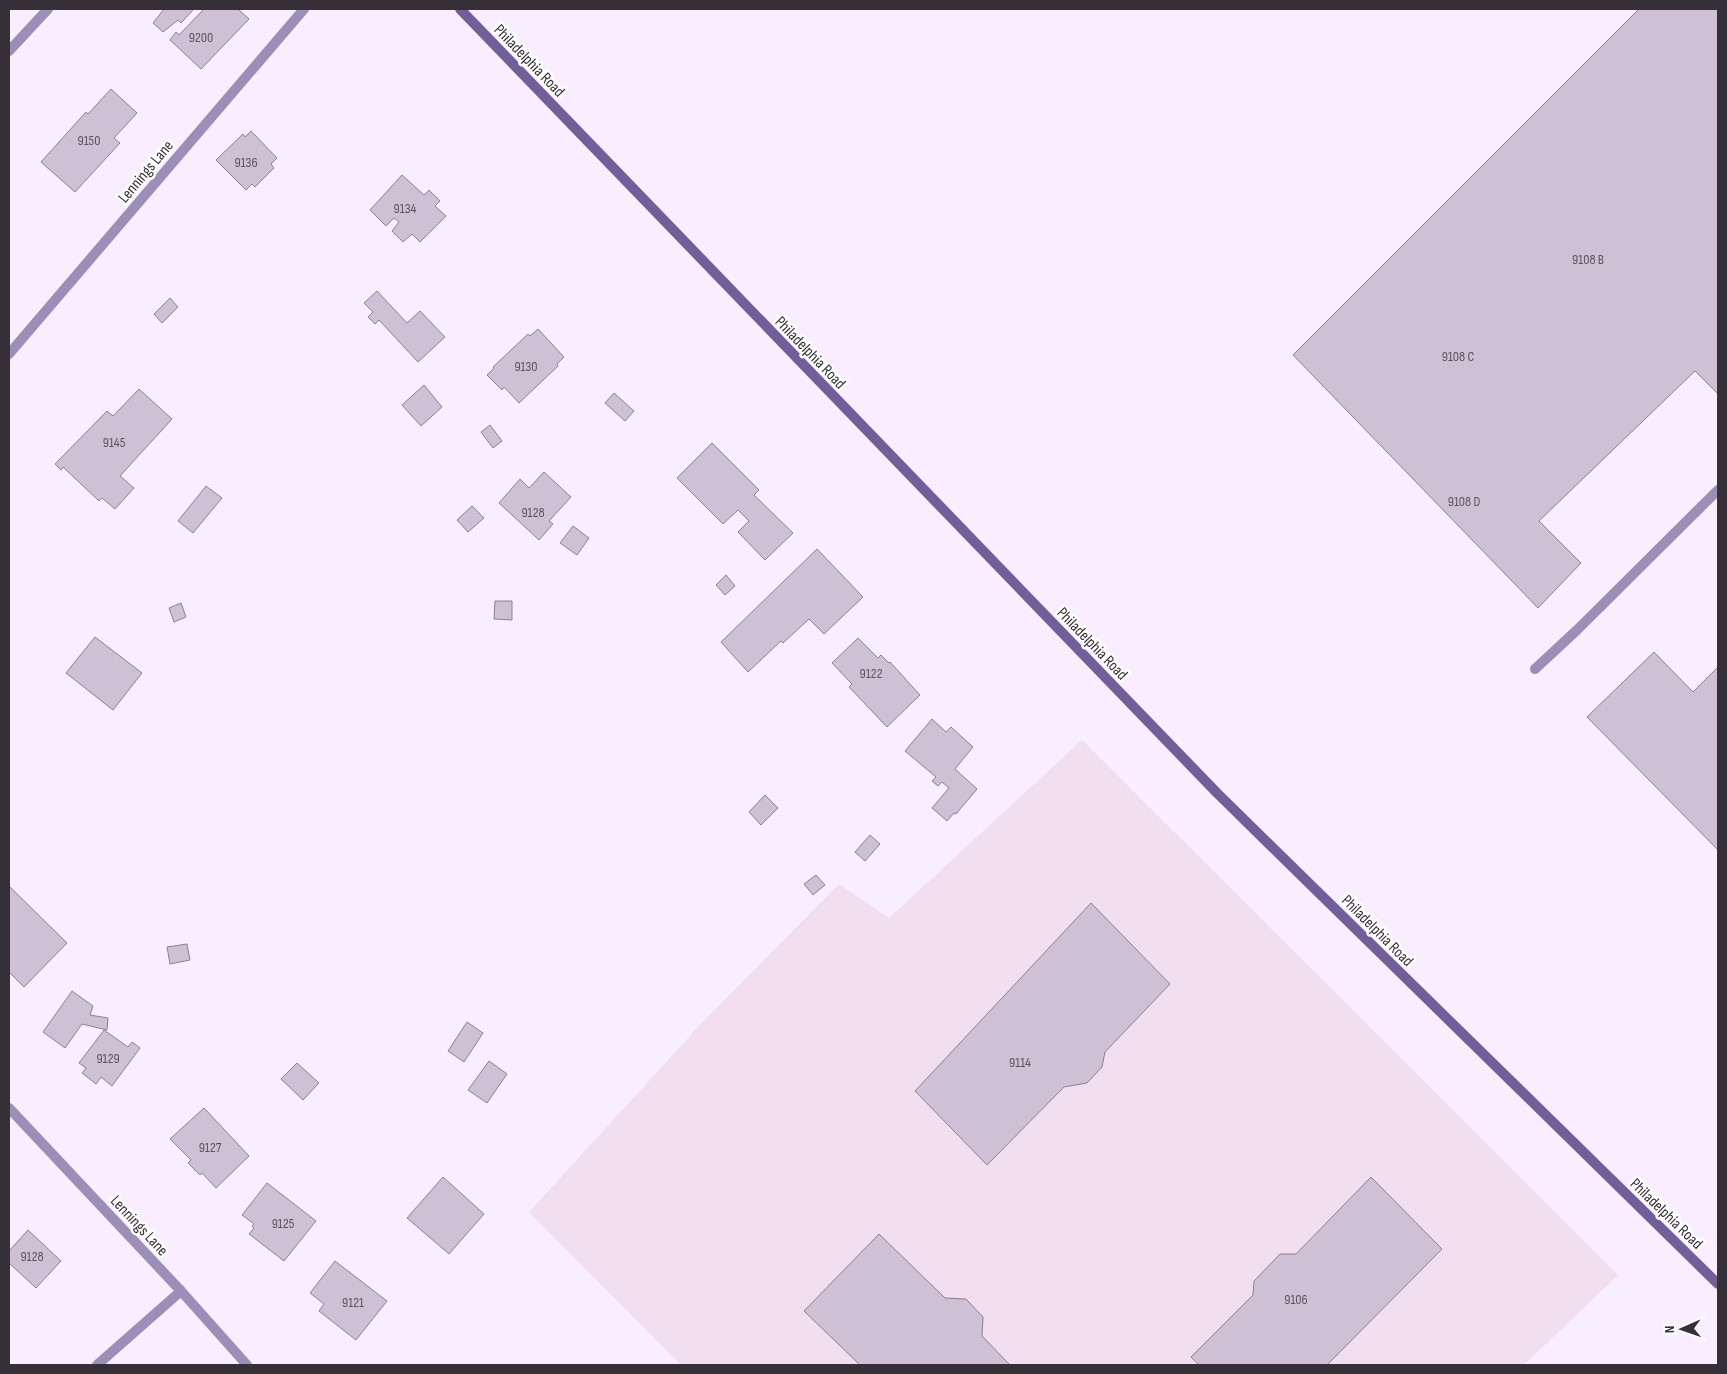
<svg xmlns="http://www.w3.org/2000/svg" width="1727" height="1374" viewBox="0 0 1727 1374" font-family="'Sofia Sans Condensed',sans-serif">
  <style>
    .commercial { fill: #f1deef }
    .building { fill: #cfc1d5; stroke: #8d8093 }
    .lines { fill: none; stroke-linecap: round; stroke-linejoin: round }
    .lane { stroke: #9b8fb8; stroke-width: 10 }
    .street { stroke: #9b8fb8; stroke-width: 10 }
    .secondary { stroke: #725f99; stroke-width: 10 }
    .labels { text-anchor: middle; stroke-width: 5; stroke-linejoin: round; paint-order: stroke }
    .number-label { font-size: 14px; fill: #5c545e }
    .street-label { font-size: 16px; fill: #352f37; stroke: #fff }
  </style>
  <rect width="100%" height="100%" fill="#f9eeff"/>
  <!-- commercial -->
  <polygon class="commercial" points="1082,740 1618,1275 1524,1365 681,1365 529,1212 700,1025 839,884 889,918"/>
  <!-- building -->
  <g class="building">
    <polygon points="164,9 194,9 181,23 178,20 163,32 153,23"/>
    <polygon points="204,9 238,9 249,19 201,69 170,40 176,32 179,35"/>
    <polygon points="1639,9 1718,9 1718,391 1717,393 1695,371 1539,521 1581,563 1538,608 1293,355"/>
    <polygon points="111,89 137,113 114,138 120,143 75,192 41,162 86,112 88,114"/>
    <polygon points="251,131 277,158 271,164 274,168 255,187 252,184 246,190 216,160 243,134 245,137"/>
    <polygon points="402,175 424,195 429,190 440,201 435,206 446,216 420,242 412,234 403,242 392,231 399,222 394,218 386,226 370,210"/>
    <polygon points="377,291 407,323 420,311 445,337 418,362 379,320 375,324 368,317 373,312 364,303"/>
    <polygon points="170,298 178,307 162,323 154,314"/>
    <polygon points="538,329 564,357 557,364 558,366 519,403 504,387 502,390 487,375 494,368 493,367 528,334 530,336"/>
    <polygon points="424,385 442,407 421,426 402,405"/>
    <polygon points="139,389 172,419 120,476 134,488 115,509 102,498 99,501 63,467 61,470 55,464 107,411 113,416"/>
    <polygon points="614,393 634,411 625,421 605,403"/>
    <polygon points="490,425 502,441 493,448 481,432"/>
    <polygon points="712,443 759,490 754,495 793,533 765,560 738,532 749,521 738,510 723,524 677,478"/>
    <polygon points="544,472 571,497 549,521 553,524 539,540 499,503 520,479 529,488"/>
    <polygon points="206,486 222,498 193,533 178,521"/>
    <polygon points="472,506 484,518 468,532 457,520"/>
    <polygon points="573,526 589,538 577,555 560,543"/>
    <polygon points="817,549 863,597 824,634 809,619 783,643 781,641 748,672 721,642"/>
    <polygon points="726,575 735,586 725,595 716,585"/>
    <polygon points="495,601 512,601 512,620 494,619"/>
    <polygon points="181,603 186,617 174,622 169,608"/>
    <polygon points="95,637 142,673 113,710 66,673"/>
    <polygon points="858,638 878,658 881,655 889,663 890,662 920,695 887,727 849,687 852,684 832,663"/>
    <polygon points="1654,652 1693,692 1718,667 1718,850 1587,717"/>
    <polygon points="932,719 946,732 951,727 973,747 955,769 977,789 956,814 954,813 947,821 932,808 949,788 942,782 938,786 932,781 936,777 905,751"/>
    <polygon points="765,795 778,808 761,825 749,812"/>
    <polygon points="870,835 880,844 865,861 855,852"/>
    <polygon points="816,875 825,885 813,895 804,884"/>
    <polygon points="9,886 67,943 24,987 9,972"/>
    <polygon points="1091,903 1170,984 1105,1052 1102,1067 1087,1083 1064,1087 987,1165 915,1091"/>
    <polygon points="187,944 190,960 170,964 167,947"/>
    <polygon points="72,991 93,1006 90,1015 108,1018 107,1030 82,1024 65,1048 43,1032"/>
    <polygon points="467,1022 483,1033 464,1062 448,1051"/>
    <polygon points="104,1030 128,1047 132,1042 140,1048 112,1086 101,1077 96,1084 82,1073 86,1068 79,1063"/>
    <polygon points="489,1061 507,1074 487,1103 468,1090"/>
    <polygon points="297,1063 319,1083 303,1100 281,1079"/>
    <polygon points="204,1108 249,1156 216,1188 202,1173 200,1175 188,1163 191,1160 170,1139"/>
    <polygon points="443,1177 484,1214 449,1254 407,1218"/>
    <polygon points="1371,1177 1442,1249 1327,1365 1199,1365 1191,1357 1253,1295 1254,1281 1280,1254 1296,1254"/>
    <polygon points="267,1183 316,1221 284,1261 249,1234 254,1228 252,1226 254,1224 242,1215"/>
    <polygon points="28,1230 61,1261 36,1288 9,1263 9,1251"/>
    <polygon points="879,1234 945,1298 966,1299 983,1317 982,1336 1010,1365 860,1365 804,1311"/>
    <polygon points="335,1261 387,1301 356,1340 319,1311 324,1304 310,1293"/>
  </g>
  <g class="lines">
    <!-- lane -->
    <g class="lane">
      <polyline points="9,51 48,9"/>
      <polyline points="1535,669 1577,630 1718,490"/>
      <polyline points="97,1365 181,1291"/>
    </g>
    <!-- street -->
    <g class="street">
      <polyline points="9,354 304,9"/>
      <polyline points="9,1108 181,1291 247,1365"/>
    </g>
    <!-- secondary -->
    <polyline class="secondary" points="460,9 1217,793 1718,1284"/>
  </g>
  <g class="labels">
    <!-- number labels -->
    <g class="number-label">
      <text x="201" y="42">9200</text>
      <text x="89" y="145">9150</text>
      <text x="246" y="167">9136</text>
      <text x="405" y="213">9134</text>
      <text x="1588" y="264">9108 B</text>
      <text x="1458" y="361">9108 C</text>
      <text x="526" y="371">9130</text>
      <text x="114" y="447">9145</text>
      <text x="1464" y="506">9108 D</text>
      <text x="533" y="517">9128</text>
      <text x="871" y="678">9122</text>
      <text x="108" y="1063">9129</text>
      <text x="1020" y="1067">9114</text>
      <text x="210" y="1152">9127</text>
      <text x="283" y="1228">9125</text>
      <text x="32" y="1261">9128</text>
      <text x="1296" y="1304">9106</text>
      <text x="353" y="1307">9121</text>
    </g>
    <!-- street labels -->
    <g class="street-label">
      <text transform="translate(530 60) rotate(46)" y="6">Philadelphia Road</text>
      <text transform="translate(145 171) rotate(-50)" y="6">Lennings Lane</text>
      <text transform="translate(811 352) rotate(46)" y="6">Philadelphia Road</text>
      <text transform="translate(1093 643) rotate(46)" y="6">Philadelphia Road</text>
      <text transform="translate(1378 930) rotate(45)" y="6">Philadelphia Road</text>
      <text transform="translate(1667 1213) rotate(44)" y="6">Philadelphia Road</text>
      <text transform="translate(140 1225) rotate(47)" y="6">Lennings Lane</text>
    </g>
  </g>
  <!-- border -->
  <rect width="1727" height="1374" fill="none" stroke="#352f37" stroke-width="20"/>
  <!-- north arrow -->
  <g transform="translate(1682 1329) rotate(268)" stroke="#ffffff" stroke-width="4" paint-order="stroke">
  <path d="M0-4L9 19L0 12L-9 19Z" fill="#352f37"/>
  <text y="-8" font-size="14" font-weight="bold" text-anchor="middle" fill="#352f37">N</text>
  </g>
</svg>
